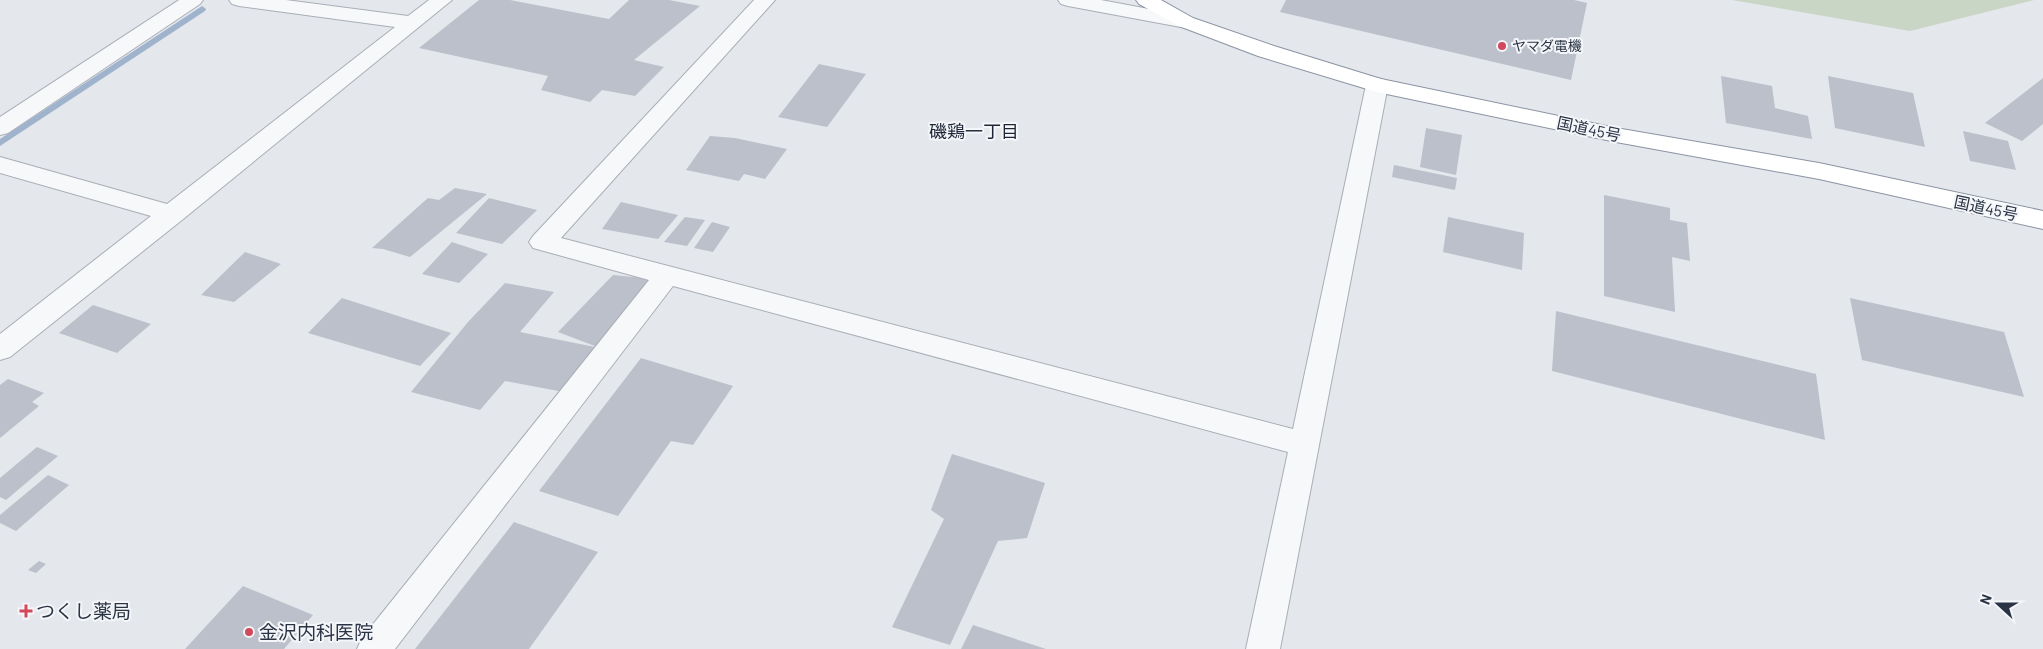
<svg xmlns="http://www.w3.org/2000/svg" width="2043" height="649" viewBox="0 0 2043 649" font-family="Barlow,'Noto Sans JP',sans-serif">
  <style>
    .green { fill: #c9d6c5 }
    .lines { fill: none; stroke-linecap: round; stroke-linejoin: round }
    .stream { fill: #9fb4cc; fill-rule: evenodd }
    .building { fill: #bbc0ca }
    .minor-casing { stroke: #a9aeb7; stroke-width: 2 }
    .highway-casing { stroke: #8b94a3; stroke-width: 2 }
    .minor { fill: #f7f8fa; fill-rule: evenodd }
    .highway { fill: #fff; fill-rule: evenodd }
    .poi-dot { fill: #d1495b; stroke: #f4f6f9; stroke-width: 2 }
    .labels { text-anchor: middle; stroke-width: 4; stroke-linejoin: round; paint-order: stroke }
    .far-poi-label { font-size: 14px; fill: #2b3445; stroke: #f4f6f9; text-anchor: start }
    .street-label { font-size: 16px; fill: #2b3445; stroke: #f4f6f9 }
    .neighbourhood-label { font-size: 18px; fill: #1d2536; stroke: #f4f6f9 }
    .near-poi-label { font-size: 19px; fill: #2b3445; stroke: #f4f6f9; text-anchor: start }
  </style>
  <rect width="100%" height="100%" fill="#e4e7ec"/>
  <!-- green -->
  <polygon class="green" points="1732,0 2034,0 1910,31"/>
  <g class="lines">
    <!-- stream -->
    <polygon class="stream" points="202,6 206,9 205,11 0,146 0,139"/>
  </g>
  <!-- building -->
  <g class="building">
    <polygon points="479,0 510,0 609,19 629,0 669,0 700,6 634,60 664,67 635,96 602,90 590,102 541,90 548,76 419,48"/>
    <polygon points="1286,0 1574,0 1587,3 1571,80 1280,12"/>
    <polygon points="819,64 866,74 827,127 778,117"/>
    <polygon points="1721,76 1772,86 1775,108 1808,116 1812,139 1726,123"/>
    <polygon points="1828,76 1913,93 1925,147 1835,128"/>
    <polygon points="2043,78 2043,124 2022,141 1985,123"/>
    <polygon points="1426,128 1462,135 1456,175 1420,167"/>
    <polygon points="1963,131 2008,141 2016,170 1970,161"/>
    <polygon points="710,136 735,138 787,149 765,179 744,174 739,181 686,170"/>
    <polygon points="1394,165 1457,178 1455,190 1392,177"/>
    <polygon points="455,188 487,194 410,257 383,249 372,248 428,198 439,200"/>
    <polygon points="1604,195 1670,208 1670,220 1687,223 1690,261 1672,257 1675,312 1604,296"/>
    <polygon points="489,198 537,210 502,244 456,233"/>
    <polygon points="621,202 678,215 658,239 602,229"/>
    <polygon points="685,217 705,220 687,246 664,242"/>
    <polygon points="1448,217 1524,233 1522,270 1443,252"/>
    <polygon points="712,222 730,227 713,252 694,248"/>
    <polygon points="452,242 488,254 459,283 422,274"/>
    <polygon points="245,252 281,264 234,302 201,295"/>
    <polygon points="613,275 653,279 574,394 505,381 480,410 411,392 468,322 505,283 554,292 520,332 600,348 558,332"/>
    <polygon points="342,298 451,333 420,366 308,333"/>
    <polygon points="1850,298 2004,332 2024,397 1862,360"/>
    <polygon points="93,305 151,324 117,353 59,333"/>
    <polygon points="1556,311 1816,374 1825,440 1552,371"/>
    <polygon points="641,358 733,386 693,445 671,441 618,516 539,491"/>
    <polygon points="8,379 44,393 32,402 39,406 0,438 0,385"/>
    <polygon points="37,447 58,456 6,500 0,497 0,478"/>
    <polygon points="952,454 1045,483 1027,538 998,541 950,645 892,627 944,519 931,510"/>
    <polygon points="48,475 69,485 16,531 0,523 0,515"/>
    <polygon points="514,522 598,552 529,649 415,649"/>
    <polygon points="39,561 46,564 36,573 28,570"/>
    <polygon points="243,586 313,615 284,649 185,649"/>
    <polygon points="973,625 1046,649 961,649"/>
  </g>
  <g class="lines">
    <!-- minor casing -->
    <g class="minor-casing">
      <g id="minor">
        <polygon points="179,0 203,0 200,4 8,133 0,135 0,117"/>
        <polygon points="229,0 286,0 408,16 429,0 452,0 182,220 10,357 0,360 0,334 151,216 0,173 0,157 167,204 395,27 239,6 232,4"/>
        <polygon points="754,0 775,0 561,238 1293,429 1366,85 1369,80 1377,78 1385,80 1388,85 1280,649 1246,649 1288,452 673,286 395,649 357,649 362,638 649,280 533,248 529,242 533,236"/>
        <polygon points="1058,0 1101,0 1186,16 1193,18 1196,22 1193,26 1186,28 1068,6 1061,4"/>
      </g>
    </g>
    <!-- highway casing -->
    <g class="highway-casing">
      <polygon id="highway" points="1136,0 1161,0 1193,18 1274,46 1381,79 1616,128 1819,163 2043,211 2043,229 1819,179 1616,142 1377,92 1258,56 1179,26 1139,4"/>
    </g>
    <!-- minor -->
    <use href="#minor" class="minor"/>
    <!-- highway -->
    <use href="#highway" class="highway"/>
  </g>
  <!-- markers -->
  <g class="poi-dot">
    <circle cx="1502" cy="46" r="5"/>
    <path d="M23.5 603.5h5v5h5v5h-5v5h-5v-5h-5v-5h5z"/>
    <circle cx="249" cy="632" r="5"/>
  </g>
  <g class="labels">
    <!-- far-poi labels -->
    <g class="far-poi-label">
      <text x="1512" y="51">ヤマダ電機</text>
    </g>
    <!-- street labels -->
    <g class="street-label">
      <text transform="translate(1589 129) rotate(12)" y="6">国道45号</text>
      <text transform="translate(1986 208) rotate(12)" y="6">国道45号</text>
    </g>
    <!-- neighbourhood labels -->
    <g class="neighbourhood-label">
      <text x="974" y="138">磯鶏一丁目</text>
    </g>
    <!-- near-poi labels -->
    <g class="near-poi-label">
      <text x="36" y="618">つくし薬局</text>
      <text x="259" y="639">金沢内科医院</text>
    </g>
  </g>
  <!-- north arrow -->
  <g transform="translate(1998 604) rotate(291)" stroke="#f4f6f9" stroke-width="4" paint-order="stroke">
  <path d="M0-4L9 19L0 12L-9 19Z" fill="#2b3445"/>
  <text y="-8" font-size="14" font-weight="bold" text-anchor="middle" fill="#2b3445">N</text>
  </g>
</svg>
